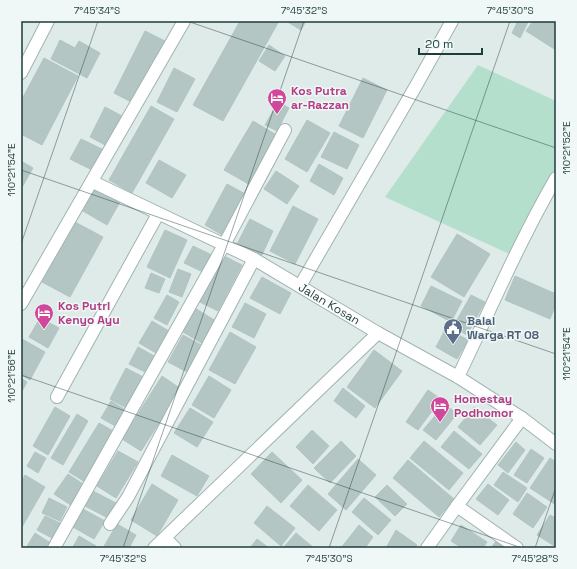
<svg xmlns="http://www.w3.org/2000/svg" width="577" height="569" viewBox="0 0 577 569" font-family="'Space Grotesk',sans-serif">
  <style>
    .green { fill: #b5dfcd }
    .building { fill: #b4c6c3; stroke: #b1c5c3 }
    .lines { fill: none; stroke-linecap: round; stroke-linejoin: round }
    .street-casing { stroke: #a1b3b2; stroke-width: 14 }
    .street { stroke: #fff; stroke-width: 12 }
    .ticks { fill: none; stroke: #1e3c3c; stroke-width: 1; stroke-opacity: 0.45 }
    .labels { text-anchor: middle; stroke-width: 3; stroke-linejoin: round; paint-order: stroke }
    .hotel-label { font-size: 12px; font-weight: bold; fill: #b23c85; stroke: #eff8f6; text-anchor: start }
    .street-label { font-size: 12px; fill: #1e3c3c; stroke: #eff8f6 }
    .service-label { font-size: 12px; font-weight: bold; fill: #4e5e75; stroke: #eff8f6; text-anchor: start }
    .neatline { fill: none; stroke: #1e3c3c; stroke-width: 1.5 }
    .ticks-label { font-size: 10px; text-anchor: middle; fill: #1e3c3c }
  </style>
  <rect width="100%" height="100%" fill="#dfebe9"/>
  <!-- green -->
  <polygon class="green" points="478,65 556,101 556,180 514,256 385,197"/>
  <!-- building -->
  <g class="building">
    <polygon points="240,21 279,21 223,121 193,105"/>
    <polygon points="286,21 306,21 301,30"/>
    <polygon points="518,21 528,22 520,38 512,33"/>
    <polygon points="533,21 556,21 556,50 526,31"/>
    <polygon points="145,31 167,42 135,104 114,93"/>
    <polygon points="60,40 75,48 79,41 100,53 87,78 51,59"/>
    <polygon points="269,45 285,56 275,71 259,61"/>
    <polygon points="44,58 78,76 42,145 21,134 21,101"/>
    <polygon points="174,68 195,79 177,112 157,102"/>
    <polygon points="363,78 387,90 363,138 339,126"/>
    <polygon points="278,102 289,108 277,131 265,125"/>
    <polygon points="151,106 174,119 132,193 109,180"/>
    <polygon points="105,107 124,117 109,147 90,137"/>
    <polygon points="307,120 330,133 307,172 285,159"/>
    <polygon points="253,121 280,137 252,186 224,170"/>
    <polygon points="334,132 359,145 347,169 321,157"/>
    <polygon points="81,139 106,151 96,172 70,159"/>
    <polygon points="159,160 186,175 172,198 146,183"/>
    <polygon points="21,161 33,168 21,189"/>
    <polygon points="319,164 343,178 334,195 310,181"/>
    <polygon points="276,171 299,186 287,204 264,189"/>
    <polygon points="227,184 249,196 226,237 205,225"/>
    <polygon points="95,188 120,202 107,225 83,211"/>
    <polygon points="293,206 318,219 295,264 270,251"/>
    <polygon points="250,219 273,231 260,259 236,246"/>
    <polygon points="75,222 103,237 70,297 42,282"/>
    <polygon points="165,230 187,240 170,278 147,267"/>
    <polygon points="457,234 490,254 464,297 431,277"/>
    <polygon points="193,246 212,255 203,272 184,263"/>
    <polygon points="222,255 242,265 218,311 198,301"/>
    <polygon points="178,269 191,274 182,297 169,292"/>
    <polygon points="151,273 165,279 159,293 145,288"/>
    <polygon points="515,276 556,294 556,304 550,319 505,300"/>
    <polygon points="262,277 291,293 280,314 250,298"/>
    <polygon points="431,286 462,301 451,322 421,306"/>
    <polygon points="167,295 179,302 167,325 154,318"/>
    <polygon points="471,295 485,302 467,335 453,327"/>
    <polygon points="245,303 266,314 254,338 232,327"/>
    <polygon points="193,307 216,321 203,344 180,330"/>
    <polygon points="40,318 59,328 48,348 29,337"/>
    <polygon points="152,321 169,331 156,353 139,343"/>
    <polygon points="446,328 468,340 457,359 436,347"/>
    <polygon points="230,332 256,347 235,384 209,370"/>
    <polygon points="183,335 203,346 189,373 168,362"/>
    <polygon points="22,339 45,352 30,380 21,375 21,341"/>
    <polygon points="138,347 156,357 147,373 129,364"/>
    <polygon points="374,350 402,371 375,408 347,387"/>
    <polygon points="126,368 145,378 128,409 110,399"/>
    <polygon points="162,376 181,389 141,451 122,439"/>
    <polygon points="209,376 231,390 214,418 192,405"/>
    <polygon points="21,378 27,382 21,393"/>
    <polygon points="343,388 365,406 356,418 334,401"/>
    <polygon points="428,390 441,399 418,430 406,422"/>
    <polygon points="111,401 127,411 117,427 101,418"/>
    <polygon points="445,404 457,414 436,440 423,430"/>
    <polygon points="55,407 70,416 48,455 33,446"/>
    <polygon points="474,407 497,425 480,445 458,427"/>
    <polygon points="190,408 213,422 197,447 174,433"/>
    <polygon points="77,414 88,421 63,465 51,458"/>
    <polygon points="99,423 115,432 85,482 69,472"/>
    <polygon points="312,430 329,446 313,464 296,447"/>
    <polygon points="454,431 482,454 469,469 441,447"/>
    <polygon points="341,441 356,456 330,483 314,468"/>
    <polygon points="424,441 463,473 449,490 410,458"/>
    <polygon points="516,442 525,450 508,473 498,465"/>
    <polygon points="531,449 544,458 527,483 514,475"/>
    <polygon points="118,451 138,462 116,498 97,486"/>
    <polygon points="35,452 46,458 38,473 27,466"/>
    <polygon points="272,452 302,480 281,503 251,474"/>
    <polygon points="172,455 209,476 197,496 161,476"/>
    <polygon points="550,458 556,462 556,505 530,488"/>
    <polygon points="358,459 376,475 346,510 328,494"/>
    <polygon points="408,460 454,499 439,517 393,478"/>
    <polygon points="503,472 527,488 518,502 494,485"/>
    <polygon points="68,474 86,486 72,506 54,494"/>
    <polygon points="25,475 45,487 22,527 21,483"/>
    <polygon points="152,484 178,500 157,536 131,520"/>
    <polygon points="488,484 509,500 498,515 476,499"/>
    <polygon points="308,485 337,510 319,531 290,506"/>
    <polygon points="387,485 407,504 395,516 375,497"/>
    <polygon points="93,491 116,503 108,518 85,506"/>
    <polygon points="527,493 547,507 533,528 513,514"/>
    <polygon points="49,498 67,507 60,521 42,513"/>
    <polygon points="364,498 391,520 378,535 352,512"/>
    <polygon points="267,506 295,528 281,546 254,523"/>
    <polygon points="81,508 105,521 94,539 71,526"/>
    <polygon points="550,515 556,518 556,547 537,535"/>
    <polygon points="45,516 60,523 52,538 37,530"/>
    <polygon points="117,524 136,535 129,548 103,548"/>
    <polygon points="359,525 373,537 365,548 341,548"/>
    <polygon points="461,525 487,542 483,548 462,548 451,541"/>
    <polygon points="396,530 417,545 415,548 386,548"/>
    <polygon points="35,533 52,544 50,548 26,548"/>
    <polygon points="296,533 314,548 283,548"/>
    <polygon points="79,536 96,546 94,548 73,547"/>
    <polygon points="257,539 269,548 250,548"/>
    <polygon points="496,541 506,548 491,548"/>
  </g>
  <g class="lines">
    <!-- street casing -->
    <g class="street-casing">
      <g id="street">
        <polyline points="21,73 48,21"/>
        <path id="s1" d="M93,182L254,259L378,333L458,377L522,418L556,444"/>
        <polyline points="300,286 417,84 452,21"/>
        <polyline points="21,304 184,21"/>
        <path d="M458,377C490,310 519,242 556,178"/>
        <polyline points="57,397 158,214"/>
        <polyline points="457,506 517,548"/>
        <polyline points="110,524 128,497 254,259"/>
        <polyline points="165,538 175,548"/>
        <polyline points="54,548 224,245 285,130"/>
        <polyline points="154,548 378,333"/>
        <polyline points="427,548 457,506 522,418"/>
      </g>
    </g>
    <!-- street -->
    <use href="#street" class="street"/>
  </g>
  <!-- ticks -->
  <path class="ticks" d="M187,21L556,148M21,170L556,354M21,244L98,21M21,375L522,548M123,548L304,21M329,548L510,21M535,548L556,487"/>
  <!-- icons -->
  <defs>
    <g id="hotel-pin" transform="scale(1)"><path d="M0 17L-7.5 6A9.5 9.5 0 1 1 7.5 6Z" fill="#d1479c" stroke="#eff8f6"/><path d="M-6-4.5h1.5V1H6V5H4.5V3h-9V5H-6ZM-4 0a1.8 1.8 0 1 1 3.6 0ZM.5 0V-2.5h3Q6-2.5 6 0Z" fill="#fff"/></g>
    <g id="civic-pin" transform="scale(1)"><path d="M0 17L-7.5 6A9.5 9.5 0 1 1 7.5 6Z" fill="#5c6f8a" stroke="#eff8f6"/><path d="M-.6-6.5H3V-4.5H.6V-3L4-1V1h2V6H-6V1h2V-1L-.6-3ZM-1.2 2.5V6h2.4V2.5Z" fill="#fff"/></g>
  </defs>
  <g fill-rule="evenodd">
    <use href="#hotel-pin" x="277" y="98"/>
    <use href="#hotel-pin" x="44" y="313"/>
    <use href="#civic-pin" x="453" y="328"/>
    <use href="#hotel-pin" x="440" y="406"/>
  </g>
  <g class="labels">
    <!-- hotel labels -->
    <g class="hotel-label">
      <text x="291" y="95">Kos Putra<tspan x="291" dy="14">ar-Razzan</tspan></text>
      <text x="58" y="310">Kos Putri<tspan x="58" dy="14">Kenyo Ayu</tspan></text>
      <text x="454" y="403">Homestay<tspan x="454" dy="14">Podhomor</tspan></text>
    </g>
    <!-- street labels -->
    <g class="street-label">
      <text dy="4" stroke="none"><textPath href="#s1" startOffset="266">Jalan Kosan</textPath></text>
    </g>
    <!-- service labels -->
    <g class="service-label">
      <text x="467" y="325">Balai<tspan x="467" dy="14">Warga RT 08</tspan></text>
    </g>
  </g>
  <!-- border -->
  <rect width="577" height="569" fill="none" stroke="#eff8f6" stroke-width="44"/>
  <!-- scale -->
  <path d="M419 48v6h63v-6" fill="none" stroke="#1e3c3c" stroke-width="2"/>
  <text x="425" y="48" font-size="12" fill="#1e3c3c" stroke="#eff8f6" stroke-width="3" paint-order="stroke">20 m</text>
  <rect x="22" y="22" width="533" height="525" class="neatline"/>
  <g class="ticks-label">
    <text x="97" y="14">7°45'34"S</text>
    <text x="304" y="14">7°45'32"S</text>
    <text x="510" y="14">7°45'30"S</text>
    <text transform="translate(566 148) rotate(-90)" y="4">110°21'52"E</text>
    <text transform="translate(11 170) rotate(-90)" y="4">110°21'54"E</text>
    <text transform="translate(566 354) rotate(-90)" y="4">110°21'54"E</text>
    <text transform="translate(11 376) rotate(-90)" y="4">110°21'56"E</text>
    <text x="123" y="562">7°45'32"S</text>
    <text x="329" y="562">7°45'30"S</text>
    <text x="535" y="562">7°45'28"S</text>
  </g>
</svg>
